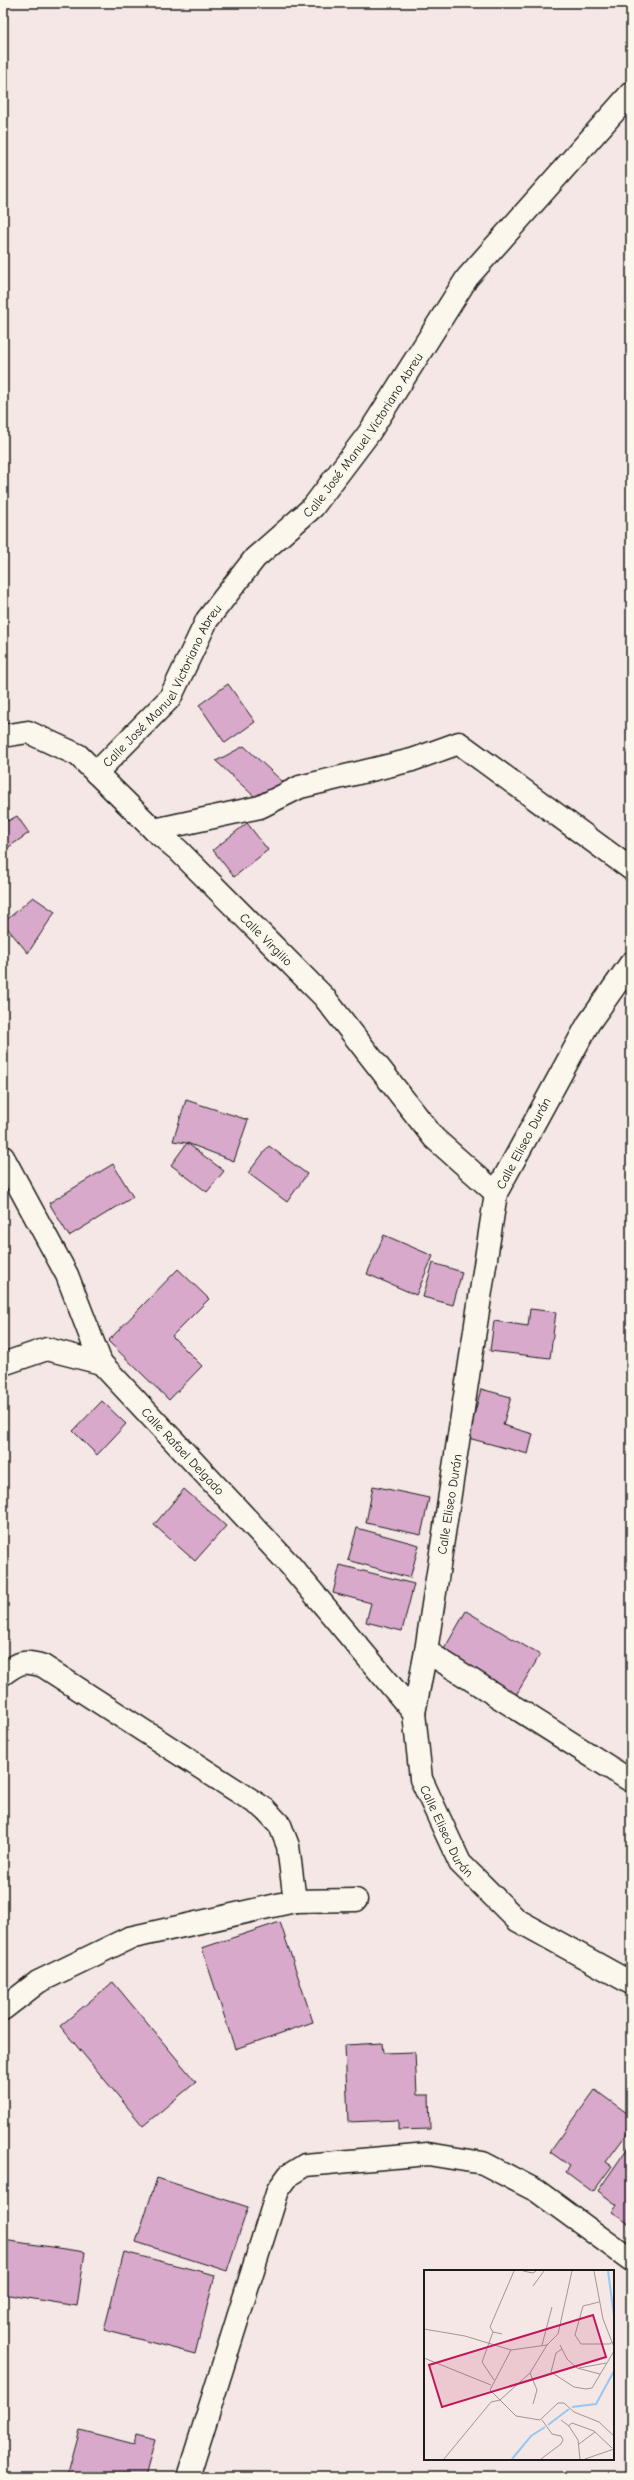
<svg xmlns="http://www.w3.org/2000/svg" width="634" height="2480" viewBox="0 0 634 2480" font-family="'Comic Neue',sans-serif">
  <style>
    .building { fill: #d8a9cb; stroke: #1c1c1c }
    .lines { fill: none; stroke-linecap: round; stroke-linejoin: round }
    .minor-casing { stroke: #1c1c1c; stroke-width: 25 }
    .minor { stroke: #fbf7ec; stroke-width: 22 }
    .labels { text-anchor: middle; stroke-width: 3; stroke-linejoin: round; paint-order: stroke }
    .street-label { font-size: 13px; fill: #1c1c1c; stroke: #fbf7ec }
    .inset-river { fill: none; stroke: #96c8f2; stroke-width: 2 }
    .inset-road { fill: none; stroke: #9e9695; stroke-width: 1 }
    .view { fill: #c2185b; fill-opacity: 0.15; stroke: #c2185b; stroke-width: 2 }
    .inset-edge { fill: none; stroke: #1c1c1c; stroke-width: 2 }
  </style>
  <rect width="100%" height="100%" fill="#f4e7e5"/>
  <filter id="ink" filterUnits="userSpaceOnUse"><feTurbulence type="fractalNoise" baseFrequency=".025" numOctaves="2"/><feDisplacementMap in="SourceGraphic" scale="8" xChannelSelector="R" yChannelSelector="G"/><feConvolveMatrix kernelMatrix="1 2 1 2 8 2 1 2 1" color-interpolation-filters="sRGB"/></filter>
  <g filter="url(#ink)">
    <!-- building -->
    <g class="building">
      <polygon points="228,684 255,722 225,743 199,705"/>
      <polygon points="244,746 284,783 257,799 216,761"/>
      <polygon points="3,814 8,821 17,816 29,833 3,851"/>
      <polygon points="247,823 268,850 234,877 213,850"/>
      <polygon points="33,897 55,912 28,953 3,923"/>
      <polygon points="186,1100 248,1120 234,1161 187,1143 173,1141"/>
      <polygon points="187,1143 224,1171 207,1192 171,1165"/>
      <polygon points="269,1146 307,1174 287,1202 248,1173"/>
      <polygon points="113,1164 133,1197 69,1236 49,1203"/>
      <polygon points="384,1235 433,1256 416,1295 367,1274"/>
      <polygon points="433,1263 462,1272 453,1305 423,1297"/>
      <polygon points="178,1269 209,1299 172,1336 202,1366 169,1400 108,1341"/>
      <polygon points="530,1309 556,1312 550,1358 490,1351 494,1321 528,1326"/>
      <polygon points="481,1389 511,1397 503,1425 533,1434 528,1454 468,1438"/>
      <polygon points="102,1401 126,1424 97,1455 73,1431"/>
      <polygon points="373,1486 429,1498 421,1535 366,1523"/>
      <polygon points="184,1489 226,1526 195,1561 154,1525"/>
      <polygon points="357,1528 419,1545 410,1578 348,1560"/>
      <polygon points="340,1565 414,1584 402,1631 366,1622 371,1603 333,1593"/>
      <polygon points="466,1611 540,1655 516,1695 443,1651"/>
      <polygon points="280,1922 313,2022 235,2049 202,1948"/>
      <polygon points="113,1982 196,2082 143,2126 60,2026"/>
      <polygon points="382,2043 383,2053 415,2052 417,2095 429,2095 430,2129 398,2130 398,2120 348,2122 345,2045"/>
      <polygon points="595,2090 631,2116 631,2128 606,2162 612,2166 593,2192 566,2172 570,2166 550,2152"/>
      <polygon points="631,2143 631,2225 612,2213 617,2205 598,2191"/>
      <polygon points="157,2178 248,2207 227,2271 136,2242"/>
      <polygon points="3,2240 85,2252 77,2306 3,2294"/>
      <polygon points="124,2252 215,2275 195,2354 104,2330"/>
      <polygon points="80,2430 134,2444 136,2435 155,2440 145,2477 67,2477"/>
    </g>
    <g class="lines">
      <!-- minor casing -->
      <g class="minor-casing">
        <g id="minor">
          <path id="s1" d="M3,736L28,732L78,755L154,830L178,850L324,997L434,1138L496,1193"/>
          <path id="s2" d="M96,773L170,698L207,620L255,558L313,507L369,433L467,278L631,93"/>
          <polyline points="154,830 260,807 300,787 412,760 459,743 631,869"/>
          <path id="s3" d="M631,963L588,1024L496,1193L426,1651L414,1713L421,1779L460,1863L517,1920L631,1983"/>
          <path id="s4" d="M3,1157L67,1275L101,1363L290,1565L414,1713"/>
          <polyline points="3,1364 47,1349 101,1363"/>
          <polyline points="426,1651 631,1781"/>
          <path d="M3,1674C19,1662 24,1660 43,1666L265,1809L280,1825L288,1846L295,1901"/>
          <polyline points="3,2009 38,1982 129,1938 295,1901 356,1900"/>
          <polyline points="188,2477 278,2190 289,2175 305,2165 428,2154 483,2163 537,2191 631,2260"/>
        </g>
      </g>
      <!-- minor -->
      <use href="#minor" class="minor"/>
    </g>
  </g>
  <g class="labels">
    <!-- street labels -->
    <g class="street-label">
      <text dy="5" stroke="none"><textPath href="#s2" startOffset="435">Calle José Manuel Victoriano Abreu</textPath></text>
      <text dy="5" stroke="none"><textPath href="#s2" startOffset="111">Calle José Manuel Victoriano Abreu</textPath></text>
      <text dy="5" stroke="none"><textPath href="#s1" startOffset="344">Calle Virgilio</textPath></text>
      <text transform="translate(523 1143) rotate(-62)" y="5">Calle Eliseo Durán</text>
      <text dy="5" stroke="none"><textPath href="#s4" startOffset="349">Calle Rafael Delgado</textPath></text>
      <text transform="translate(449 1504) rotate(-81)" y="5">Calle Eliseo Durán</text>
      <text dy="5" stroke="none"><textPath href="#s3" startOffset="918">Calle Eliseo Durán</textPath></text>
    </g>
  </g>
  <!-- overview -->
  <g transform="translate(424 2270)">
    <rect width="190" height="190" fill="#f4e7e5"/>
    <path class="inset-river" d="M184,1L190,46M148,137L172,134L190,101M124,155L145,139M88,189L107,166L121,157"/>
    <path class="inset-road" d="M99,1L109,3L112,1M170,1L179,49L190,77M109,16L120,1M175,32L159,36L151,65L157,74H186L188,72M0,59L41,66L87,80L123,75L134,64L148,1M69,62L58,92L70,110M78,64L69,62L66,57L90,1M118,75L128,37M136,75L143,89L153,98L176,104M138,79L132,83L127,102L150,117L162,119L168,118L190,81M87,80L66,120L92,146L116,150L134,133H140L150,142L175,152L190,166M0,88L67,115M155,98L182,93M106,103L113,120L109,134M137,150L145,156L154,170L156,189M144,156L148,153L170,161L188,178M155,174L171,162M20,189L67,132L76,130L106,103L123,75M117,189L137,174L139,170L137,166L128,164L118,150M161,189L190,179"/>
    <path class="view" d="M169,45L182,87L18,137L5,95Z"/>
    <rect width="190" height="190" class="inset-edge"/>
  </g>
  <!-- margin -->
  <rect width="634" height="2480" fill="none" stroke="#fbf7ec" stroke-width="16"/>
  <rect x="8" y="8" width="618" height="2464" fill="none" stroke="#1c1c1c" stroke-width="1.5" filter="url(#ink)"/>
</svg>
